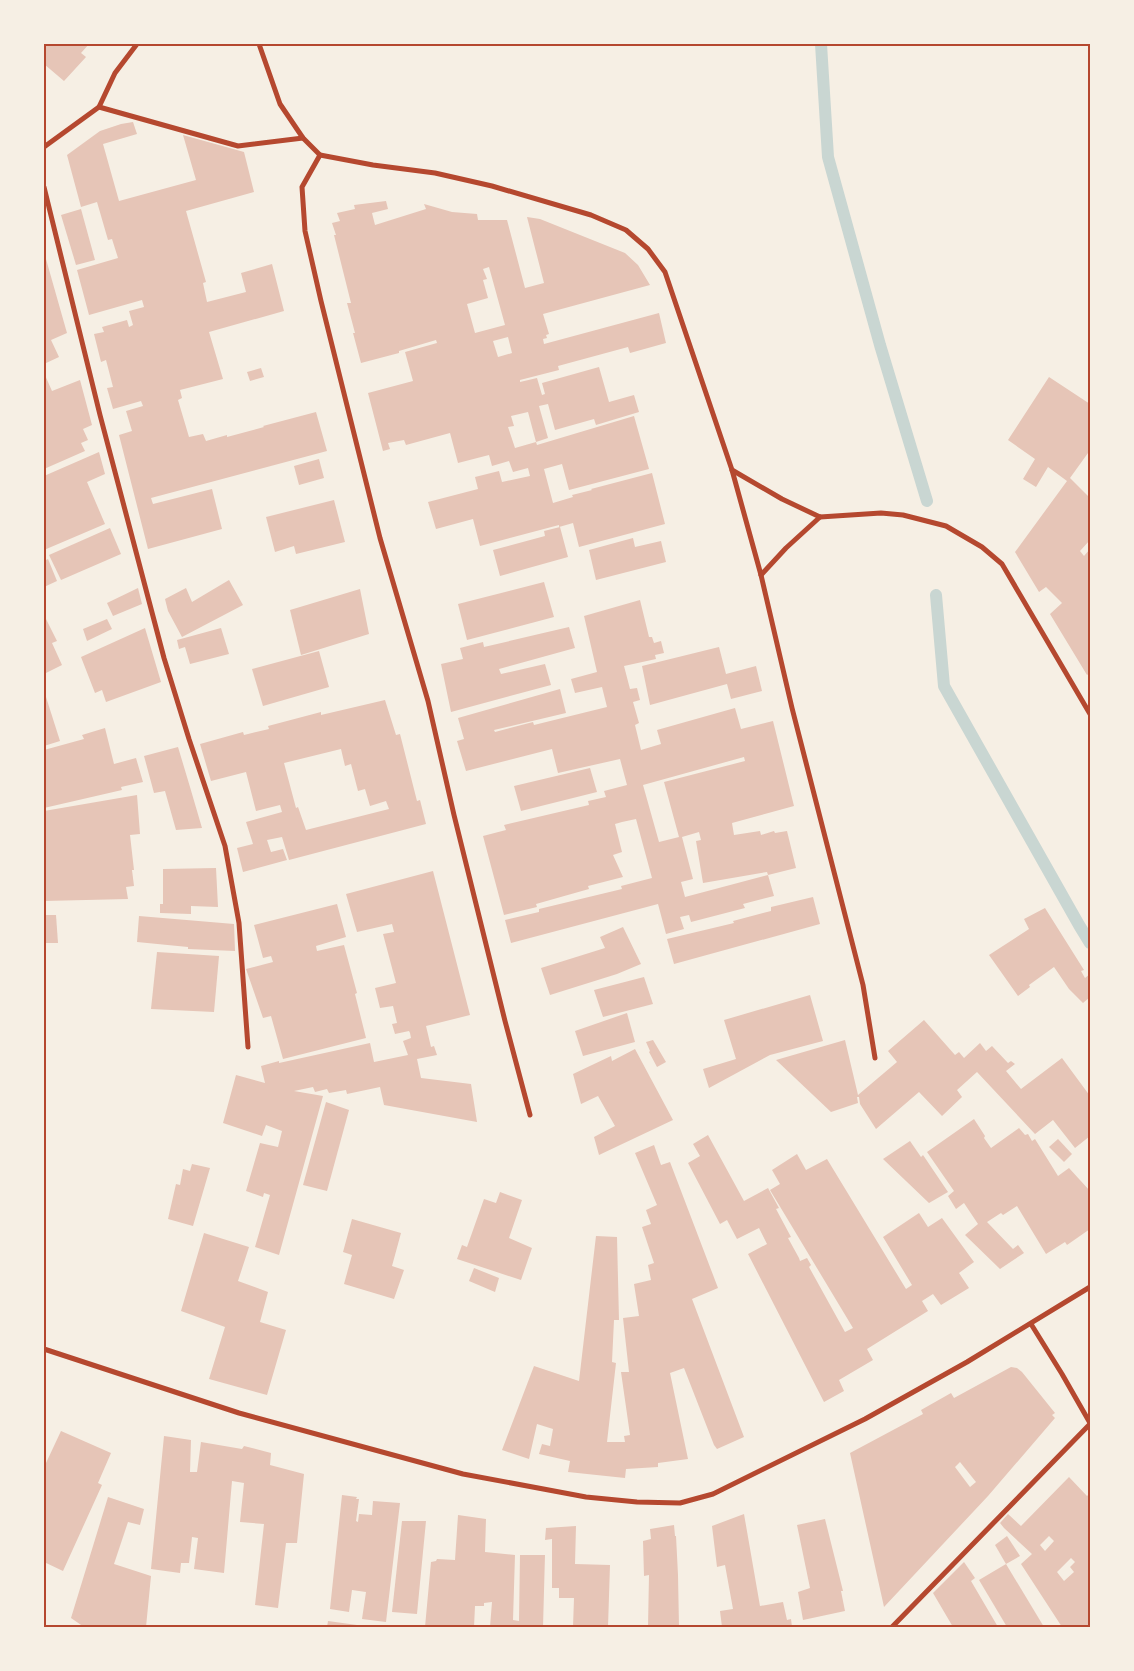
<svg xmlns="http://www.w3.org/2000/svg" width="1134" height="1671" viewBox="0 0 1134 1671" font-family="'Varela Round',sans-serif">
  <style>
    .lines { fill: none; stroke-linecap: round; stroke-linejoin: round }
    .stream { stroke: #c9d6d2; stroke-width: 12 }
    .building { fill: #e6c5b7; fill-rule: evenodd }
    .minor { stroke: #b5482f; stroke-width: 5 }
    .neatline { fill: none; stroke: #b5482f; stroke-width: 2 }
  </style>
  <rect width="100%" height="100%" fill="#f6efe4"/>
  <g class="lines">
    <!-- stream -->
    <g class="stream">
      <polyline points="821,44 828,157 880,345 927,501"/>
      <polyline points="936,595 944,686 1079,925 1090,943"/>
    </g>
  </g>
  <!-- building -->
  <g class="building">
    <polygon points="44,44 89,44 81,53 86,57 64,81 44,64"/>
    <polygon points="133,122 137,134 103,144 119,201 196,180 183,135 244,152 254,192 186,211 206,282 203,283 207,302 246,292 241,273 272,264 284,311 209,332 223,379 180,390 182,398 178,400 189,437 203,434 206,441 227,435 227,437 264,427 263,426 316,412 327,451 151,498 153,504 212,489 222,529 148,549 119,435 132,431 126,411 143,406 141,401 113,409 107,388 113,387 106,360 101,362 94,334 104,332 102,327 127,320 129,327 133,325 129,311 144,307 142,300 89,315 77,270 118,258 112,239 108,240 97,202 81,207 67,155 100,131 121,124"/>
    <path d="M386,201L388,209L372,213L375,225L426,209L424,204L452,212L477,214L478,220H507L525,288L544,283L527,217L540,219L625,253L638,265L650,285L543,314L549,334L546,335L547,338L543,339L544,344L659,313L666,343L630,353L628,347L558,366L559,370L520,380V382L537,378L542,395L545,394L542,383L599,367L609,402L634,395L639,412L596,425L594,419L555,430L548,404L539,406L548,438L536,442L528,412L511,416L514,426L508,427L515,448L536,442L537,445L634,416L649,469L569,490L562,464L544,469L553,503L573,497L572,495L592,490L591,489L652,473L665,524L579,547L573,523L559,527V525L480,546L473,519L436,529L428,502L478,489L475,477L499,471L502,482L530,476L528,468L513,472L509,461L492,466L489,455L458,463L450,433L406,445L404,440L388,443L390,449L383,451L368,393L413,381L405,352L437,343L436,340L399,351V353L361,363L353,333H355L347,303H351L334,235H336L332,223L340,221L337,213L355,209L354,205ZM489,267L505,325L475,333L467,304L488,298L483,280L487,279L483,269ZM508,337L512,353L498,357L493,341Z"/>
    <polygon points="81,209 95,260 76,265 61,215"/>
    <polygon points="44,252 67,333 51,340 59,357 44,364"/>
    <polygon points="261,368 264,377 250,381 247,372"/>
    <polygon points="44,373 52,391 80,380 92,425 83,429 88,440 81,443 85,451 44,469"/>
    <polygon points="1049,377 1090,404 1090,455 1088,453 1070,478 1090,498 1090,540 1080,551 1084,556 1090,549 1090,673 1087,675 1050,614 1062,603 1046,587 1039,592 1015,552 1067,481 1048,467 1036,487 1023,479 1035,459 1008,440"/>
    <polygon points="99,452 105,474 87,482 105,524 44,550 44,476"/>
    <polygon points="319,459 324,478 299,485 294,466"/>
    <polygon points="334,500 345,542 296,554 294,546 275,552 266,517"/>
    <polygon points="560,527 568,557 500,576 493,550 545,536 544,531"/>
    <polygon points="110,528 121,554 61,580 49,555"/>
    <polygon points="633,538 635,547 661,541 666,562 596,580 589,550"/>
    <polygon points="48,559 57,581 44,587 44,561"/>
    <polygon points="229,580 243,605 182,637 168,611 165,599 186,588 192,602"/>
    <polygon points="544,582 554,617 467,640 458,604"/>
    <polygon points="138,588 142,604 113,616 107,603"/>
    <polygon points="360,589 369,634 301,655 290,610"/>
    <path d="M640,600L649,637H652L654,643L661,641L664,653L655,655L656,659L624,666L630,689L637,688L640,700L633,702L639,723L635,725L641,750L661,744L657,730L735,708L741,729L773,721L794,806L732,823L734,835L760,831L761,835L774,831L775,833L787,831L796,868L768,875L767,872L703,883L696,841L701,840L699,832L682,837L693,879L681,882L685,897L768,875L774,896L743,904L745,908L691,922L689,915L680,917L684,929L666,934L658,904L511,943L505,920L539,912V909L622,889L621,886L652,878L636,819L622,822L615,824L622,852L613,855L623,877L588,886L589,889L536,904L537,907L504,915L483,836L506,830L504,825L589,805L588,801L606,797L604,791L627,785L620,759L558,773L552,749L466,771L457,741L464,739L458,718L560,689L566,713L494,730L495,732L533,722L534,725L607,707L602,687L575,693L571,679L597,672L584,616ZM744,757L745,761L664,782L679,837L659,842L643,785Z"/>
    <polygon points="46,619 57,641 52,643 62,665 44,674 44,620"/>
    <polygon points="107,619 112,629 87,641 83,629"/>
    <polygon points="569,627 575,648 499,669 501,674 545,664 551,685 451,712 441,664 463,659 460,648 483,642 484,647"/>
    <polygon points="145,628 161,682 106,702 102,690 95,693 81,657"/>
    <polygon points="221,628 229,654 190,664 185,647 179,649 177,640"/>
    <polygon points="719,647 726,674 756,666 762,691 731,699 727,684 650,705 642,666"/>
    <polygon points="319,651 329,687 263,706 252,669"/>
    <polygon points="44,697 46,697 60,741 44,746"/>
    <path d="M385,700L396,735L400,734L417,801L420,800L426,824L289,860L282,837L267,840L271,852L283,849L287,860L243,872L237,848L253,844L246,822L282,812L280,805L256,811L246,772L211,781L200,744L243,732L244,735L269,729L268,726L321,712V715ZM341,749L345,766L351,764L358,791L365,789L370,806L386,801L389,809L306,830L298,807L296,808L284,763Z"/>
    <polygon points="105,728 114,764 136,758 143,782 121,787 122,790 44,808 44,750 84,739 82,735"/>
    <polygon points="178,747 190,787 202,828 176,830 165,791 154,793 144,756"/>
    <polygon points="590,768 597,792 521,811 514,786"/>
    <polygon points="137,795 140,834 130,835 134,870 132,870 134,886 126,887 128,899 44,901 44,811"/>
    <polygon points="216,868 218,907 191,906 191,914 160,913 160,904 163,904 163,869"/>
    <polygon points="433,871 470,1015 426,1026 431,1047 434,1046 437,1055 417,1059 421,1078 471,1084 477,1122 384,1105 380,1087 347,1094 346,1090 329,1093 327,1089 315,1092 313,1087 294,1091 323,1096 279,1255 255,1247 270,1195 264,1193 263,1197 246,1191 260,1143 278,1147 282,1131 266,1125 262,1136 223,1123 236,1075 265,1083 261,1066 279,1061 279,1063 370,1043 374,1062 408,1055 403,1041 411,1038 410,1033 409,1031 395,1034 392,1024 397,1023 393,1006 380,1008 375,988 396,983 383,934 394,932 392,924 357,932 346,894"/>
    <polygon points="813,897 820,924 674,964 667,939 734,923 733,921 771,911 771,907"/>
    <polygon points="337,904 346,937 316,946 317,951 344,945 357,993 355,994 366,1038 283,1059 271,1016 263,1018 246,969 273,962 271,956 263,958 254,925"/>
    <polygon points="1045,908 1084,970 1081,971 1085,978 1090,974 1090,997 1083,1003 1069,989 1054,967 1029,985 1030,987 1018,996 989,955 1029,929 1024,919"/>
    <polygon points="44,915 56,915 58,943 44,943"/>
    <polygon points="139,916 234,924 235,951 188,949 188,947 137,942"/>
    <polygon points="623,927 641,964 617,974 550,995 541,968 605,948 600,937"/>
    <polygon points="157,952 219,956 214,1012 151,1009"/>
    <polygon points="644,977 653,1004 603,1017 594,990"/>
    <polygon points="810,995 823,1041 770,1055 709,1088 703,1069 736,1059 724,1020"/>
    <polygon points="627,1013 635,1042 583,1056 575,1031"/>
    <polygon points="924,1020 955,1055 959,1052 964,1058 980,1043 986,1051 992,1046 1008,1063 1011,1061 1015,1064 1006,1071 1021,1089 1062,1058 1090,1096 1090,1136 1075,1148 1053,1120 1035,1134 977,1072 957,1090 962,1097 942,1116 919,1092 876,1129 860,1104 859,1097 857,1097 858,1103 831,1112 776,1060 845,1040 858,1095 897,1062 888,1051"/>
    <polygon points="653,1040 666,1062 657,1067 649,1052 650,1051 646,1042"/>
    <polygon points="635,1049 673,1120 599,1155 594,1137 615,1126 598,1096 581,1104 573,1074 611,1056 612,1061"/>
    <polygon points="326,1102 349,1110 327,1191 303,1185"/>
    <polygon points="974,1119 985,1136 984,1138 991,1148 1019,1128 1025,1135 1028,1134 1032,1141 1035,1139 1058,1176 1069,1168 1090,1191 1090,1229 1067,1245 1065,1242 1046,1254 1017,1206 1003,1215 1001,1213 987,1222 1013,1249 1018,1245 1024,1253 1000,1269 965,1235 978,1224 964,1203 956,1209 948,1196 954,1191 927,1152"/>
    <polygon points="708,1135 744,1201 768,1188 779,1208 776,1209 791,1237 788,1238 799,1258 800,1261 807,1258 811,1265 809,1267 845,1332 853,1328 770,1190 780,1184 772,1170 797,1154 806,1170 827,1159 906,1289 912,1285 883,1237 919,1213 928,1227 942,1218 974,1262 959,1273 969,1288 941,1305 933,1294 922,1301 928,1311 867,1349 873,1360 839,1380 844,1391 824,1402 748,1254 767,1244 759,1228 737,1239 727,1220 720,1224 688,1163 700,1156 693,1144"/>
    <polygon points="1058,1139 1072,1154 1064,1162 1049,1147"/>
    <polygon points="910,1141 921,1157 923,1155 948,1192 929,1203 883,1159"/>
    <polygon points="654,1145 661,1165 670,1162 718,1288 692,1299 744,1437 717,1449 714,1445 684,1368 670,1373 688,1459 658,1463 658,1467 626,1469 625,1478 568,1472 570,1461 539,1454 542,1444 550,1446 553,1429 537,1424 529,1459 502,1450 534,1366 579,1381 596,1236 617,1237 619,1320 614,1320 612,1362 616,1363 607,1442 625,1442 624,1436 630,1435 621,1372 629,1372 623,1318 639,1316 634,1284 651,1280 648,1265 654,1263 642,1227 651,1224 646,1210 657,1205 635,1153"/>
    <polygon points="192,1164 210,1168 193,1226 168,1219 176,1184 180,1185 183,1169 190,1171"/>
    <polygon points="500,1192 522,1200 509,1238 532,1248 521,1280 457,1259 462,1245 467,1247 484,1199 496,1203"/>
    <polygon points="352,1219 401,1233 392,1266 404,1270 394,1299 344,1284 352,1255 343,1252"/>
    <polygon points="204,1233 249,1247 238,1281 268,1292 260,1322 286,1330 267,1395 209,1379 225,1327 181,1311"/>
    <polygon points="474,1268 499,1278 495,1292 469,1281"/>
    <path d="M1011,1367L1017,1368L1022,1372L1055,1413L1052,1415L1055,1418L988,1496L884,1607L850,1453L923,1414L921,1410L951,1393L954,1398ZM960,1462L976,1482L970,1487L955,1467Z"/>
    <polygon points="61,1431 111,1453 98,1483 102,1485 63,1571 44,1562 44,1462 46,1463"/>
    <polygon points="164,1436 191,1440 190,1472 197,1472 201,1442 242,1449 244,1446 271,1453 270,1465 304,1474 297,1543 286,1543 278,1608 255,1605 264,1524 240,1522 244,1483 232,1481 224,1573 194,1569 198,1538 192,1537 189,1563 181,1563 180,1573 151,1569"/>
    <path d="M1069,1477L1087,1496L1090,1493V1627H1062L1021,1564L1032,1554L1004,1528L1000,1523L1008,1514L1021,1526ZM1049,1536L1054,1541L1045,1551L1040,1545ZM1071,1558L1075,1562L1070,1567L1074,1572L1064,1581L1057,1572Z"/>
    <polygon points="342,1495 357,1497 356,1499 359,1499 356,1521 358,1522 359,1514 372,1515 373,1501 400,1503 386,1622 362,1619 366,1592 352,1590 349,1612 330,1609"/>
    <polygon points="108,1497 144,1509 140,1525 128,1522 114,1564 151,1576 146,1627 84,1627 71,1618"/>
    <polygon points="744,1514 760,1606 783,1602 787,1620 791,1619 792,1627 722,1627 720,1611 733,1609 725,1565 717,1567 712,1526"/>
    <polygon points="458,1515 486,1519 485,1552 515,1555 513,1620 519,1621 520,1555 545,1555 543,1627 490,1627 492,1602 484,1603 484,1606 475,1606 474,1627 425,1627 431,1562 436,1561 437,1559 455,1560"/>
    <polygon points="825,1519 843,1591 841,1591 845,1611 803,1620 798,1592 810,1588 797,1525"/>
    <polygon points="402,1521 426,1521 417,1614 392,1612"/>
    <polygon points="674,1525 675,1536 676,1536 678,1575 679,1627 648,1627 649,1575 644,1576 643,1541 651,1539 650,1529"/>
    <polygon points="576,1526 575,1564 610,1565 608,1627 573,1627 574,1598 559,1598 559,1588 552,1588 552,1539 545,1540 546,1528"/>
    <polygon points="1007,1536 1020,1556 1006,1564 995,1545"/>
    <polygon points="964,1562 975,1578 971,1581 998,1627 953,1627 933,1593"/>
    <polygon points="1006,1564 1044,1627 1007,1627 979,1580"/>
    <polygon points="328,1621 357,1625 357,1627 327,1627"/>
  </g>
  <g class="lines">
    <!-- minor -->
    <g class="minor">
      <polyline points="259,44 280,104 303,138 320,155 302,187 305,231 321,301 380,538 428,701 454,815 505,1021 530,1115"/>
      <polyline points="99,107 238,146 303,138"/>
      <polyline points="44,147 99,107 115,73 137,44"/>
      <polyline points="320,155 373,165 435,173 492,186 591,215 626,230 648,249 665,272 732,470 761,575 792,708 863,985 875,1058"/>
      <polyline points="44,187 100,415 164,658 189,739 225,846 239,923 248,1047"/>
      <polyline points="732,470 782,499 820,517 881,513 903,515 946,526 982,547 1002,564 1090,714"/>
      <polyline points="761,575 786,548 820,517"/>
      <polyline points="1031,1324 1062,1374 1090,1423"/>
      <polyline points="44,1349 239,1413 463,1474 586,1497 637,1502 680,1503 713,1494 865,1419 967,1362 1090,1287"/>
      <polyline points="892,1627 1090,1424"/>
    </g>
  </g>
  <!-- border -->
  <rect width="1134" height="1671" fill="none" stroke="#f6efe4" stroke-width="90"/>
  <rect x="45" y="45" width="1044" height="1581" class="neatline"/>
</svg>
